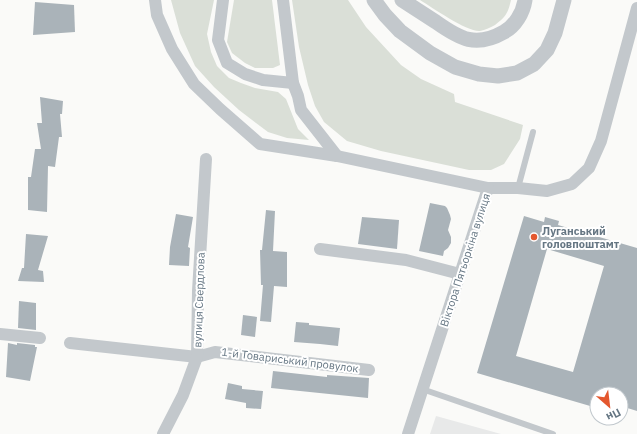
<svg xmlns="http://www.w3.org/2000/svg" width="637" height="434" viewBox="0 0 637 434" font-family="'IBM Plex Sans',sans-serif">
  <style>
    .built { fill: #e8e9e9 }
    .green { fill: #dadfd7 }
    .building { fill: #aab3b9; fill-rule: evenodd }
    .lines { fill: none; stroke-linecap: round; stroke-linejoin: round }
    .service { stroke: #c3c8cc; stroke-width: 6 }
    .minor { stroke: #c3c8cc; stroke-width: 12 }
    .tertiary { stroke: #c3c8cc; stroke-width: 15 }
    .poi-dot { fill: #e4572e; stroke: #fff; stroke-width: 1.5 }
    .labels { text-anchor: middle; stroke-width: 4; stroke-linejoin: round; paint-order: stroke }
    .poi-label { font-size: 11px; font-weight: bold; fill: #657683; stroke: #fff; text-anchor: start }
    .street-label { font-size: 11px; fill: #657683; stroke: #fff }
  </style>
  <rect width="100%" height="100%" fill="#fafaf8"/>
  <!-- built -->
  <polygon class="built" points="436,416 501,434 430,434"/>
  <!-- green -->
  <g class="green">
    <polygon points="171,0 214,0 207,34 211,52 217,66 229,78 241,83 255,88 278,92 286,99 298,129 309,140 287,138 268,132 239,110 214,87 195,66 180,33"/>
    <polygon points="234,0 272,0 280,65 273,68 255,68 245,63 232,53 227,42"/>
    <polygon points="292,0 348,0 366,27 401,65 421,79 454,94 455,102 523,125 520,139 504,164 491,170 469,170 381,151 347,141 324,122 315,106 308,85 299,47"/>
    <path d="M420,0H511C508,13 506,17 495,25C491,27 485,30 480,31C467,32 433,8 420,0Z"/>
  </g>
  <!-- building -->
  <g class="building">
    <polygon points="35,2 74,5 75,32 33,35"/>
    <polygon points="40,97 63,101 62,114 60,114 62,137 59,137 55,167 48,166 47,212 28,210 28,177 31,177 35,149 41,149 37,123 42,123"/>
    <polygon points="430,203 445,206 447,208 450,215 451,219 448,230 451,237 451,243 448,248 444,251 443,256 419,251"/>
    <polygon points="266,210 275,211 273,251 287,252 287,287 274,286 271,322 260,321 263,285 261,285 260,250 262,250"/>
    <polygon points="176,214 193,217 188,247 190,248 189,266 169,265 170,247"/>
    <path d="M524,216L544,222L545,217L559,221L558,225L637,248V411L621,406V394H597V408L477,373ZM547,249L604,266L573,372L516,356Z"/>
    <polygon points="362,217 399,220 397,249 358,244"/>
    <polygon points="26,234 48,236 38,270 43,271 44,282 18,281 22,268 24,268"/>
    <polygon points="19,301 36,303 36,330 18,328"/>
    <polygon points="243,315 257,317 255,337 241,335"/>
    <polygon points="296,322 309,323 309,325 340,328 338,346 320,344 294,342"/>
    <polygon points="8,343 17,345 17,343 35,345 35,347 37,347 30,381 6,377"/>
    <polygon points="273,371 327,377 327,375 369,378 368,398 271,388"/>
    <polygon points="228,383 242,386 242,389 263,391 261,409 246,408 246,403 225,399"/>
  </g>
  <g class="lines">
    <!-- service -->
    <g class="service">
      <polyline points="518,188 533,132"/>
      <polyline points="422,389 553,434"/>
    </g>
    <!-- minor -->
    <g class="minor">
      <polyline points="155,0 157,15 172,49 194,84 220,109 260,144 337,156 488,188 518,188 547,191 572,184 589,168 601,141 637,8"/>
      <polyline points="223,0 218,40 227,63 245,74 263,80 293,83"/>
      <polyline points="283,0 293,83 298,96 301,110 337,156"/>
      <polyline points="320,249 406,260 460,274"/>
      <polyline points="0,334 40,338"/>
      <polyline points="70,343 197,357 215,352 369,370"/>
      <polyline points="163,434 183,395 197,357 198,291 206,159"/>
      <polyline points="408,434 488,188"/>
    </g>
    <!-- tertiary -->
    <g class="tertiary">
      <polyline points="374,0 385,15 400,31 430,53 455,67 479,74 498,76 517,73 534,64 547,50 555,33 564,0"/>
      <path d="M402,0C413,7 425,15 436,22C460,39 476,48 504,32C515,26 523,13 525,0"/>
    </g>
  </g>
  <!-- markers -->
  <circle class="poi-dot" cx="534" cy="237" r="4"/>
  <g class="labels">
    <!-- poi labels -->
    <g class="poi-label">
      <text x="542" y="235">Луганський<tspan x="542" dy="13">головпоштамт</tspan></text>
    </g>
    <!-- street labels -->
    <g class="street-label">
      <text transform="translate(465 260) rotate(-72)" y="4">Віктора Пятьоркіна вулиця</text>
      <text transform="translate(199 300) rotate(-88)" y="4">вулиця Свердлова</text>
      <text transform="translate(290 360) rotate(7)" y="4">1-й Товариський провулок</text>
    </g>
  </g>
  <!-- north arrow -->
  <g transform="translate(609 406) rotate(152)"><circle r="19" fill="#ffffff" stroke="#c1c8cd"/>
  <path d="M0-3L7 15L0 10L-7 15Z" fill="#e4572e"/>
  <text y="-6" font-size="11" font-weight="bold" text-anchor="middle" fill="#657683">Пн</text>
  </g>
</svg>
